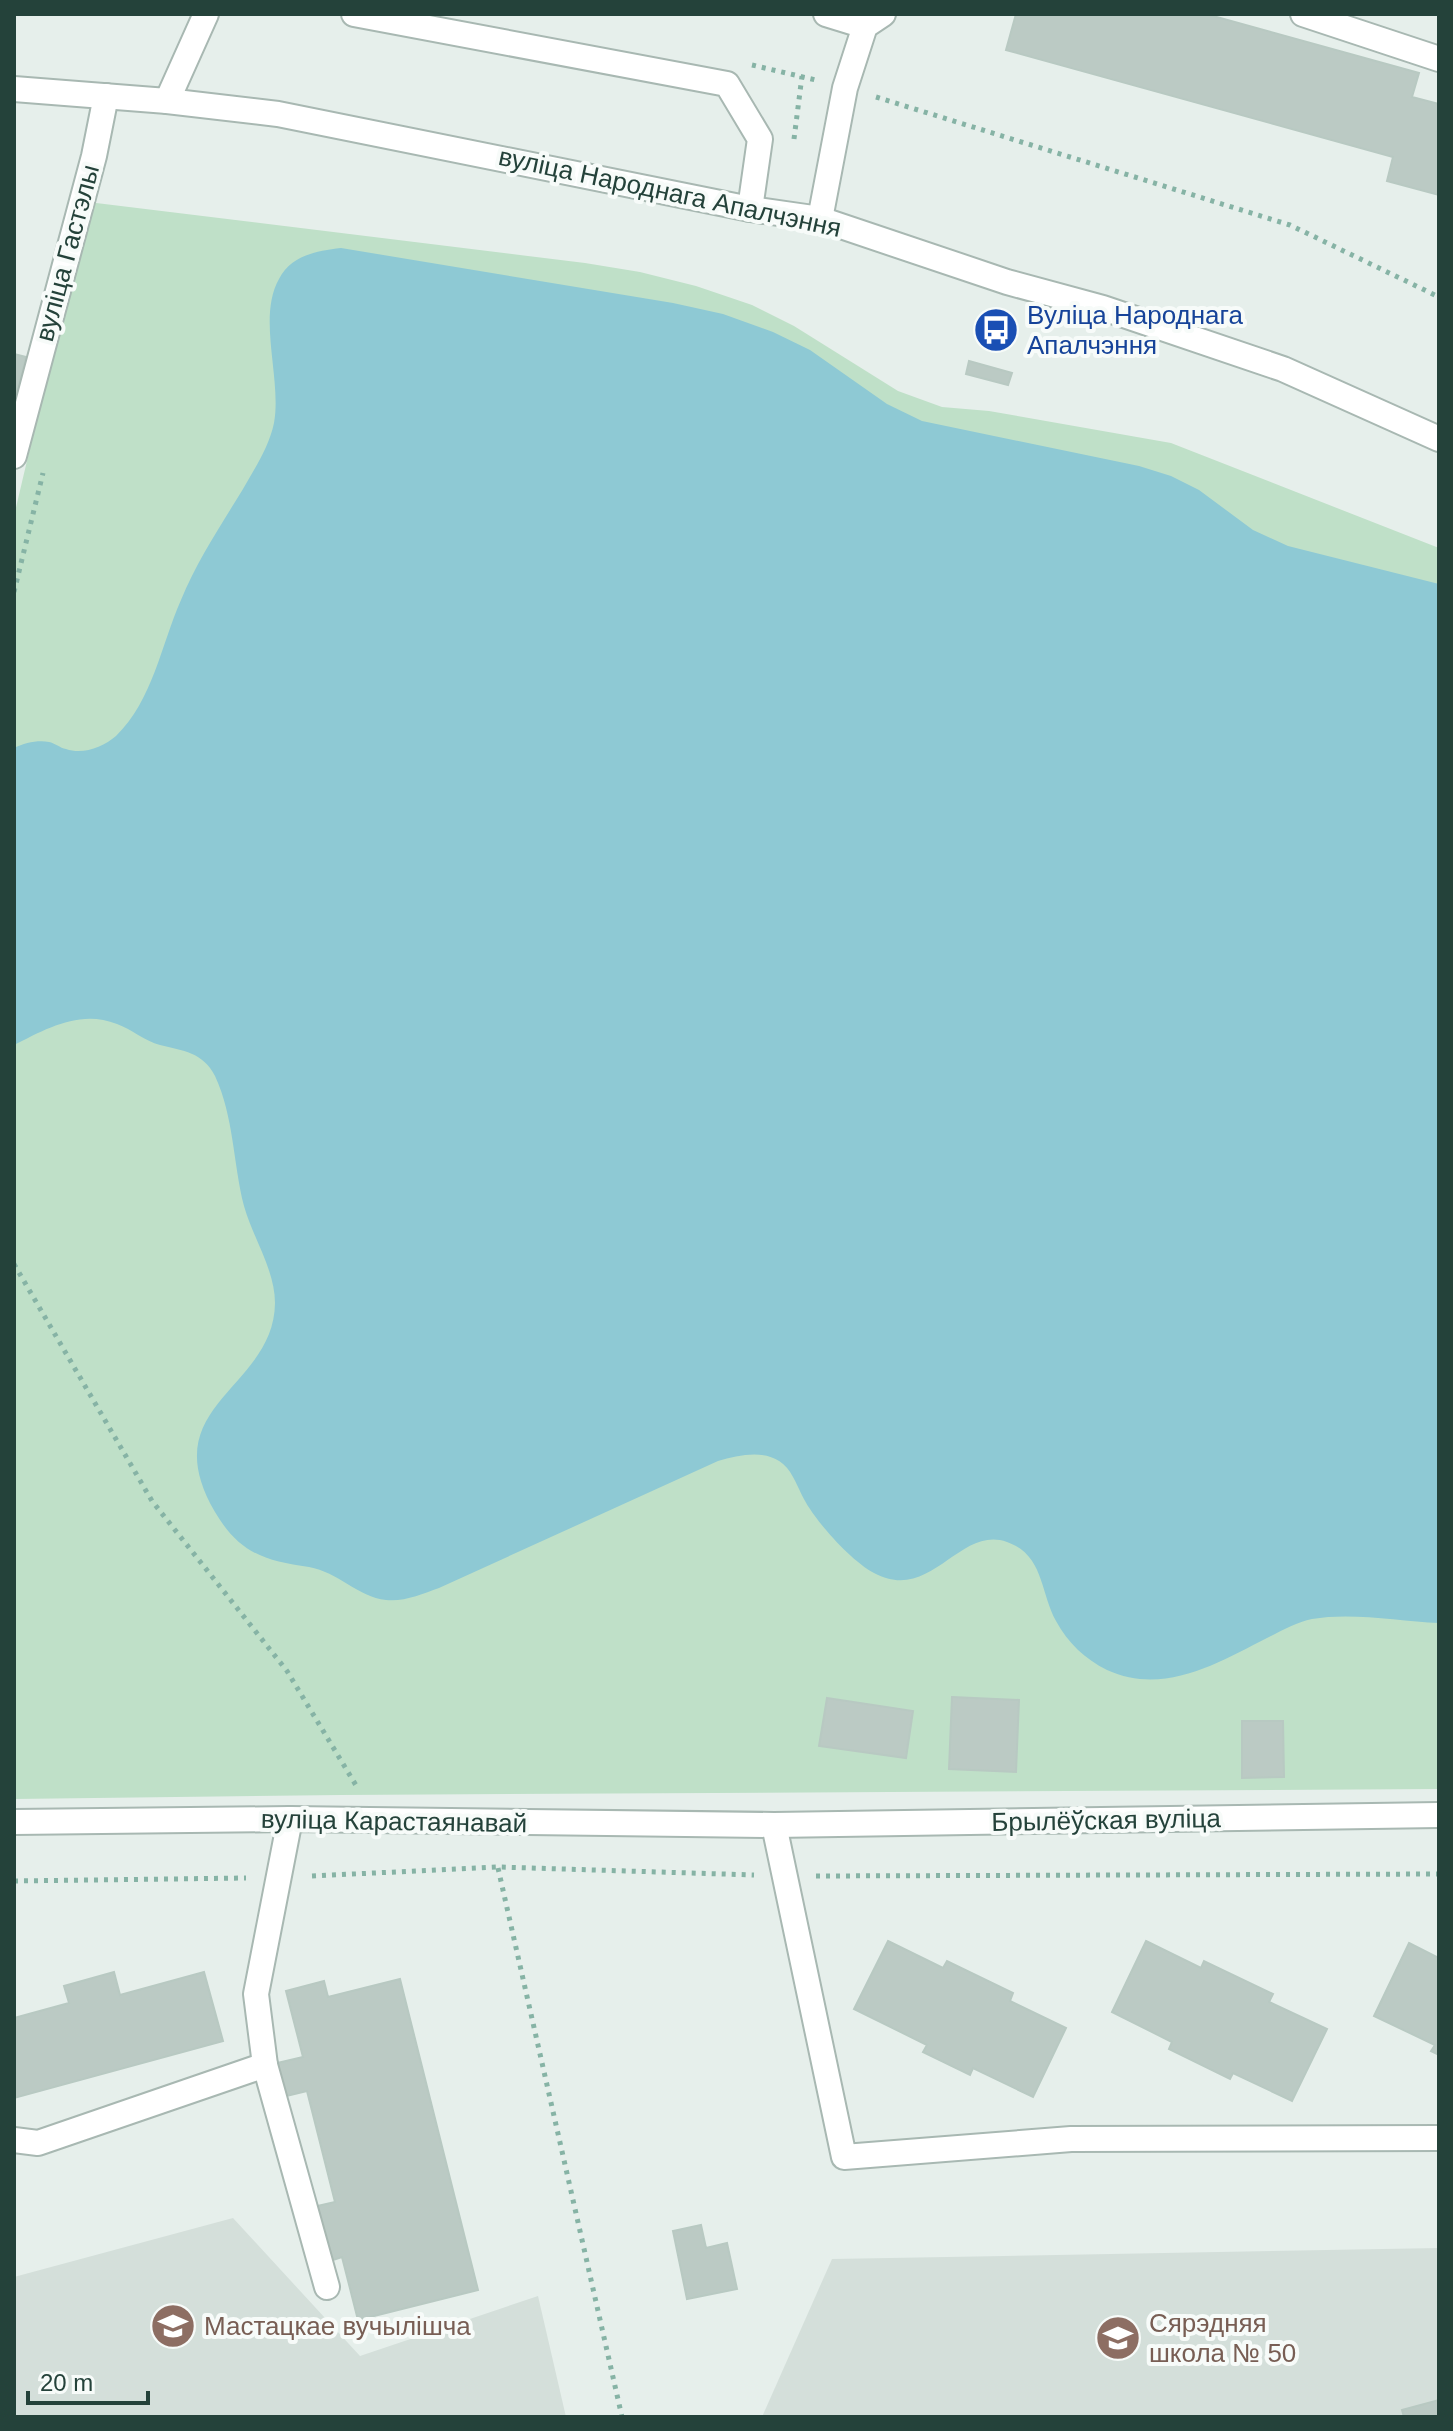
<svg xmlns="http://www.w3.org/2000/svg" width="1453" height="2431" viewBox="0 0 1453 2431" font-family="Helvetica,sans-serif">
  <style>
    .built { fill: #d4dfda }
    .green { fill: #bfe0c8 }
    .water { fill: #8ec9d4 }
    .building { fill: #bbcac4; stroke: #b8c9c2; stroke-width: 2 }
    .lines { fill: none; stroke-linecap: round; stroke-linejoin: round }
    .minor-casing { stroke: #a8b8b2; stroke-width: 28 }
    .path { stroke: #86b3a5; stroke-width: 5; stroke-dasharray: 4 6; stroke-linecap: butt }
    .minor { stroke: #fff; stroke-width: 24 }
    .labels { text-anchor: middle; stroke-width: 8; stroke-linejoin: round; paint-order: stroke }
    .street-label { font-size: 26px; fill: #24423a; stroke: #f7fbf9 }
    .transit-label { font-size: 26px; fill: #164399; stroke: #f7fbf9; text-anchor: start }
    .education-label { font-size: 26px; fill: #785e54; stroke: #f7fbf9; text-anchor: start }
  </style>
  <rect width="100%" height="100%" fill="#e6efeb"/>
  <!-- built -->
  <g class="built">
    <polygon points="233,2218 360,2356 538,2296 566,2417 14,2417 14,2277"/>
    <polygon points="1439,2248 1439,2417 762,2417 832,2259"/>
  </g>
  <!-- green -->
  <polygon class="green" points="88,202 585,263 640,272 696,286 752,305 794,326 898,391 942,407 989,411 1171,443 1439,548 1439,1789 341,1795 14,1799 14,516"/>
  <!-- water -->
  <path class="water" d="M341,248L673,303L723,314L773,332L810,350L887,404L922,421L1139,466L1171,476L1199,490L1253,530L1288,546L1439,584V1623C1400,1621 1350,1612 1312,1619C1297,1622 1281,1631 1267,1638C1218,1663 1164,1696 1107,1670C1085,1659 1068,1643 1056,1621C1040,1592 1044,1555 1007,1542C959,1525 931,1604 874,1573C853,1562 823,1529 810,1509C803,1499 799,1488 793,1477C778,1447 745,1453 718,1461L439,1588C422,1594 404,1602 386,1600C358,1597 338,1572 309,1567C265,1561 239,1553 215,1512C152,1404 274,1390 275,1303C275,1270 253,1238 244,1206C233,1163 234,1117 215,1076C203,1052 183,1051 160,1045C145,1041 131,1029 117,1024C80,1009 46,1029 14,1045V748C25,743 37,740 49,742C55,743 60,748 66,749C83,755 103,747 116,736C153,700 161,645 181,600C197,561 221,525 243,489C255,468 269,447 274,423C282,379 257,318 279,279C291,255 317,251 341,248Z"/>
  <!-- building -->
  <g class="building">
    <polygon points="1016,14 1206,14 1419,73 1412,97 1439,104 1439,195 1387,181 1393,157 1006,50"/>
    <polygon points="14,354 26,357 14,402"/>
    <polygon points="969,361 1012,373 1008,385 966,374"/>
    <polygon points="952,1697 1019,1700 1016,1772 949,1769"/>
    <polygon points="827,1698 913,1711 906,1758 819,1746"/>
    <polygon points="1242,1721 1283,1721 1284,1777 1242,1778"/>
    <polygon points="888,1941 943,1968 947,1961 1013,1993 1010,2001 1066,2028 1033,2097 973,2068 970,2075 923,2052 927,2045 854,2009"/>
    <polygon points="1146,1941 1201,1968 1204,1961 1273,1994 1269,2002 1327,2029 1292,2101 1233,2073 1230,2079 1169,2049 1172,2042 1112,2012"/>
    <polygon points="1409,1943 1439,1958 1439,2055 1431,2051 1435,2045 1374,2016"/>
    <polygon points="114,1972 120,1995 204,1972 223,2041 14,2098 14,2018 69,2003 64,1986"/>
    <polygon points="400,1979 478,2290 358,2320 342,2257 327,2262 313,2207 335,2202 307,2091 282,2097 273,2064 303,2057 286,1991 324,1981 328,1997"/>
    <polygon points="701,2225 706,2248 727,2243 737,2289 687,2299 673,2231"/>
    <polygon points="1439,2400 1439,2417 1404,2417 1402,2410"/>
  </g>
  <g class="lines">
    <!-- minor casing -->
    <g class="minor-casing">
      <g id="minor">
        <polyline points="354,14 727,84 760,139 750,209"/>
        <polyline points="826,14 865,26 868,14"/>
        <polyline points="1303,14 1439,59"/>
        <polyline points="14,89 167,101 278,114 750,209 820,219 1007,282 1103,308 1283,369 1439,439"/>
        <polyline points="167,101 206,14"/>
        <polyline points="820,219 845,88 865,26 883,14"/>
        <polyline points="14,456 94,156 106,96"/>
        <polyline points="290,1819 256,1994 265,2065 327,2287"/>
        <polyline points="14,1822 290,1819 774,1825 1439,1815"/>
        <polyline points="774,1825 844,2157 1071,2139 1439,2138"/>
        <polyline points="14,2140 38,2143 265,2065"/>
      </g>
    </g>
    <!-- path -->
    <g class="path">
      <polyline points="752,65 816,80"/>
      <polyline points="876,97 1290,225 1439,297"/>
      <polyline points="794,139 802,76"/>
      <polyline points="14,592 43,473"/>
      <polyline points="14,1264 152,1501 287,1671 357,1787"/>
      <polyline points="498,1868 622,2417"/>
      <polyline points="312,1876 498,1867 754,1875"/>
      <polyline points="816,1876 1439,1874"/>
      <polyline points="14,1881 246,1878"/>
    </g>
    <!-- minor -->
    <use href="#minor" class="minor"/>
  </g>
  <!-- icons -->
  <defs>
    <g id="bus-disc" transform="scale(2.3)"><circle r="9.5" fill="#1a4fb4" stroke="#f7fbf9"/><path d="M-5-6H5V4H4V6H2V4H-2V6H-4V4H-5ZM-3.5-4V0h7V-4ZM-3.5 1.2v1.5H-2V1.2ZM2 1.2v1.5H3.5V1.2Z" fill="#fff"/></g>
    <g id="university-disc" transform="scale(2.3)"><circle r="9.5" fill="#8d6e63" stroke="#f7fbf9"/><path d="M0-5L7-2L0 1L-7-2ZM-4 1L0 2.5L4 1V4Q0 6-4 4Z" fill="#fff"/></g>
    <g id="school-disc" transform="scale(2.3)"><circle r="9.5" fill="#8d6e63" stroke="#f7fbf9"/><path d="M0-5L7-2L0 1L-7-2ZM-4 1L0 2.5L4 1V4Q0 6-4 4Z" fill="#fff"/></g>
  </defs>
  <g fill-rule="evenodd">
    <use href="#bus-disc" x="996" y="330"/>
    <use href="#university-disc" x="173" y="2326"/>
    <use href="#school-disc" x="1118" y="2338"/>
  </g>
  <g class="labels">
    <!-- street labels -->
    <g class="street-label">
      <text transform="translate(670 192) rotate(12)" y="9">вуліца Народнага Апалчэння</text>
      <text transform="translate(67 253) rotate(-75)" y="9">вуліца Гастэлы</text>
      <text transform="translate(1106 1820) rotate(-1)" y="9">Брылёўская вуліца</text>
      <text transform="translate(394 1821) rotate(1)" y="9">вуліца Карастаянавай</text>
    </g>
    <!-- transit labels -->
    <g class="transit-label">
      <text x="1027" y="324">Вуліца Народнага<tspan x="1027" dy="30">Апалчэння</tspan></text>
    </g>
    <!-- education labels -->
    <g class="education-label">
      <text x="1149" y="2332">Сярэдняя<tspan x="1149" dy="30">школа № 50</tspan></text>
      <text x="204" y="2335">Мастацкае вучылішча</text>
    </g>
  </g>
  <!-- border -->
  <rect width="1453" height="2431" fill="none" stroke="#24423a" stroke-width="32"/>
  <!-- scale -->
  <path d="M28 2391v12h120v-12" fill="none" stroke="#24423a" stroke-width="4"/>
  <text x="40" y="2391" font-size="24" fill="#24423a" stroke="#f7fbf9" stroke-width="6" paint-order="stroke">20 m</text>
</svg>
